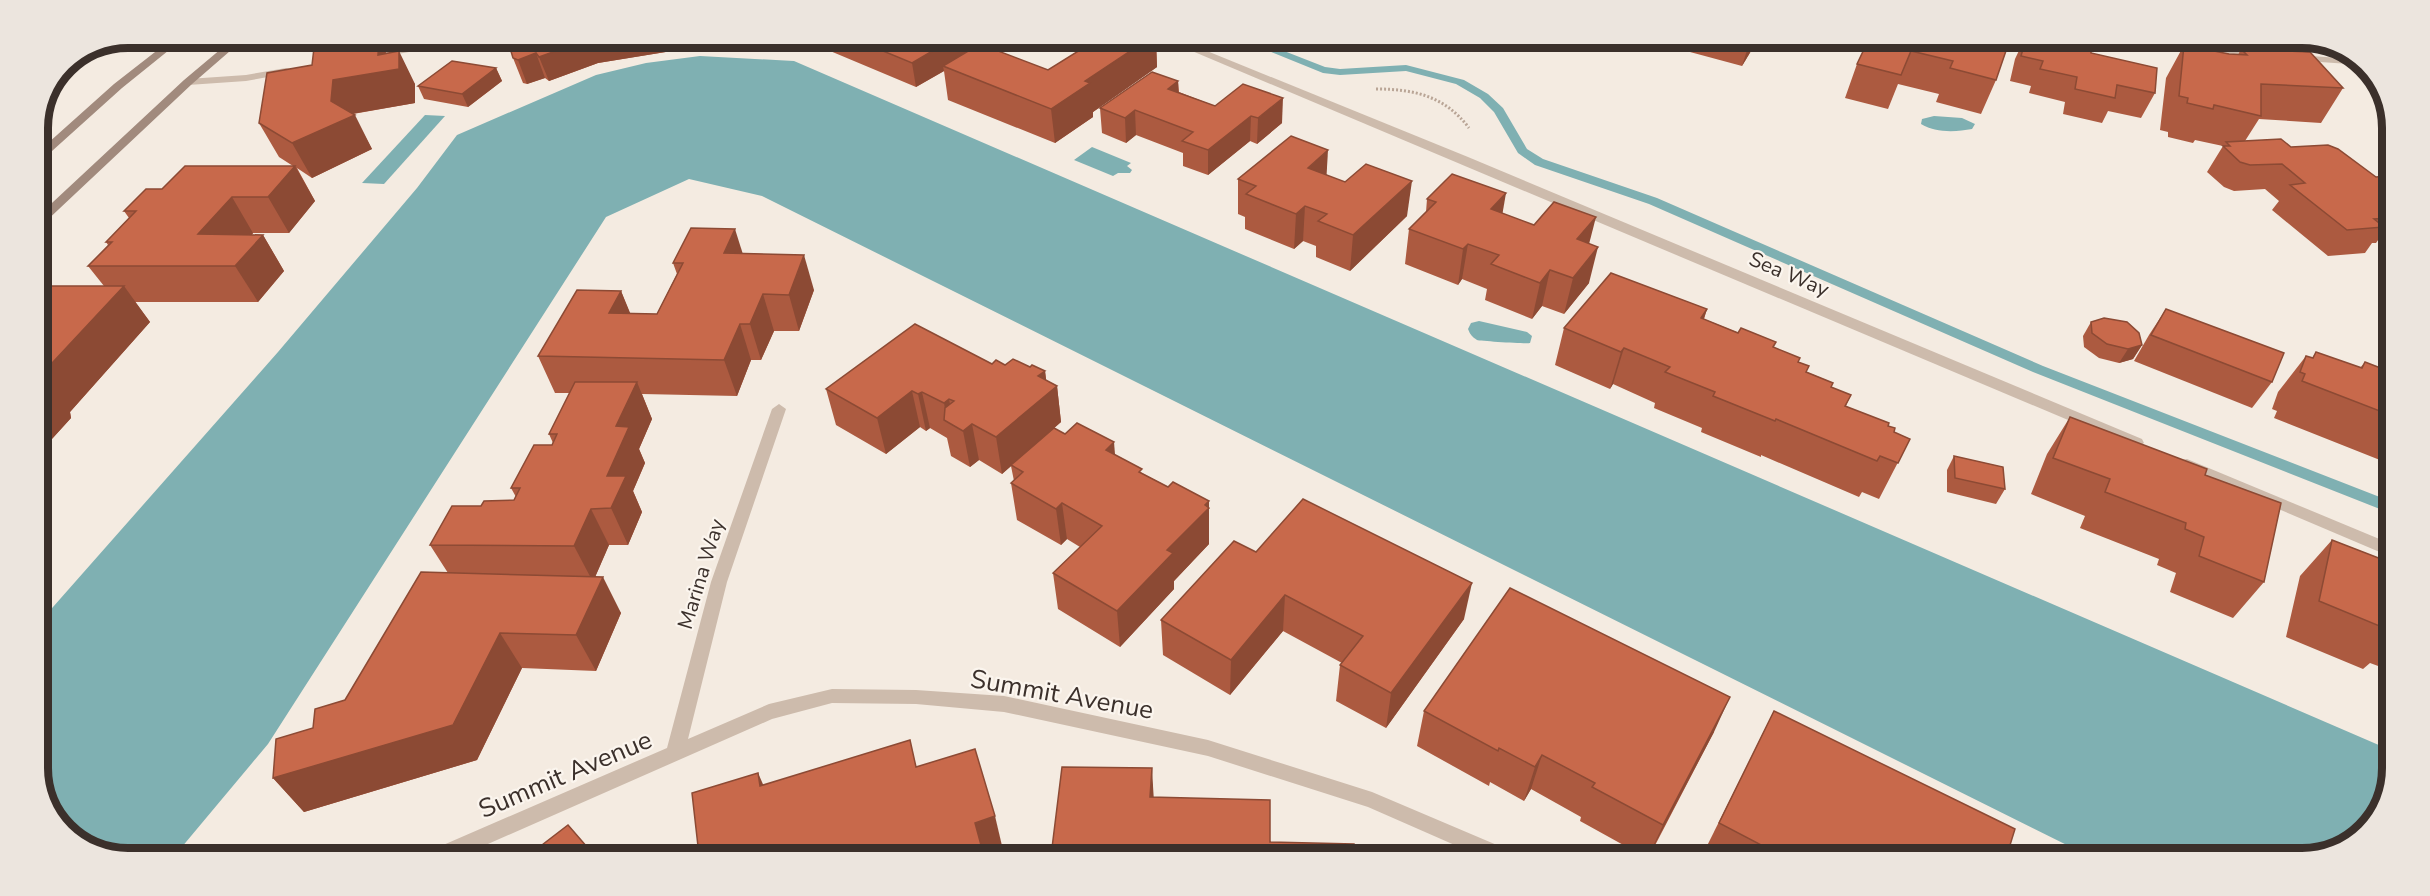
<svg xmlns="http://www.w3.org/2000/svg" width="2430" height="896" viewBox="0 0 2430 896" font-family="'Nunito Sans',sans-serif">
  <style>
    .water { fill: #7fb0b2 }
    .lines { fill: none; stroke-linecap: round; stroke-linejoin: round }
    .stream { fill: #7fb0b2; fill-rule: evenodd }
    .path { stroke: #b9a596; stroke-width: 3; stroke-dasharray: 2 2; stroke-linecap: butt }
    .minor { fill: #cdbbac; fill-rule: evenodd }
    .secondary { fill: #a18a7d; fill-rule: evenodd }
    .wall { fill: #ac5a40 }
    .shaded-wall { fill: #8c4a34 }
    .building { fill: #c8694b; stroke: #8c4a34; stroke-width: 1.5 }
    .labels { text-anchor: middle; stroke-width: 4.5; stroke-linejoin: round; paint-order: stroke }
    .street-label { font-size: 21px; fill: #3b302b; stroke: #fbf5ee }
    .near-street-label { font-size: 26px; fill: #3b302b; stroke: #fbf5ee }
    .rim { fill: none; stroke: #3b302b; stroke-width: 8 }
  </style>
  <rect width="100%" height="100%" fill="#f4ebe1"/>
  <!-- water -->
  <g class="water">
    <polygon points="700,56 794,61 2388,749 2388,797 2357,840 2302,858 2093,858 762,196 689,179 606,217 268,744 176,854 99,854 56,823 38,774 38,624 278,352 417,188 457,135 596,75 646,63"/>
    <polygon points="425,115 445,116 384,184 362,183"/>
    <path d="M1934,116L1962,118L1975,124L1972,129C1956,132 1935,133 1921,124L1922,119Z"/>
    <polygon points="1092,147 1131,163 1127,166 1132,170 1130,173 1118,173 1113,176 1074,160"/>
    <path d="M1479,321L1527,332L1532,336L1530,343C1527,344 1480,341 1477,340C1472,337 1470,334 1468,329L1471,323Z"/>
  </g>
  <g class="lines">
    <!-- stream -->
    <polygon class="stream" points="1242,40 1256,40 1325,67 1340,69 1406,65 1464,80 1488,94 1503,108 1527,149 1543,159 1657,198 2043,366 2390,501 2390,513 2033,372 1649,204 1535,165 1518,153 1494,112 1480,98 1456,84 1406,71 1340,75 1323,73"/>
    <!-- path -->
    <path class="path" d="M1376,89C1414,89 1445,96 1469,128"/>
    <!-- minor -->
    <g class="minor">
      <polygon points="454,38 478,38 473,41 380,57 375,54 380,51"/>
      <polygon points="1166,40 1180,40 1468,157 2142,439 2144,443 2137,448 2132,447"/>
      <polygon points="2118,42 2154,42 2257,52 2262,55 2257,58 2123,45"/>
      <polygon points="2296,55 2355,59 2363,65 2292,60 2292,56"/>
      <polygon points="286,68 290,69 290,73 246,81 188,85 183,82 188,79 246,75"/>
      <polygon points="779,404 786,409 727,582 688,739 769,704 832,689 916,690 1004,696 1208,740 1372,792 1511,851 1514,857 1482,857 1368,807 1208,756 1004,712 916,704 832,703 772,719 463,855 431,855 434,849 667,748 711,582 772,409"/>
      <polygon points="2187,459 2389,543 2389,556 2182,468 2179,464 2182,460"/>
    </g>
    <!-- secondary -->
    <g class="secondary">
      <polygon points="173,38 184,38 122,88 42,160 38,161 38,152 114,84"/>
      <polygon points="234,38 245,38 192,84 42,225 38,226 38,216 184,80"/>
    </g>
  </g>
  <!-- wall -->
  <g class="wall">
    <polygon points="373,38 379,38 386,53 415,84 415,103 353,114 372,149 312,178 297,168 315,201 289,233 253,233 252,235 263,235 284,271 258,302 135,302 150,322 70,412 71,418 51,440 38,445 38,286 104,286 88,266 108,245 106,242 129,218 124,211 162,189 293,166 279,157 259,123 312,65"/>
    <polygon points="529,38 720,39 721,43 598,63 549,81 545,78 527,84 523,83 513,58 523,44 522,41"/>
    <polygon points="820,39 978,39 979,45 1048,70 1096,40 1156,40 1157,67 1093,112 1093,117 1055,143 948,100 944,71 916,87 823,48"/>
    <polygon points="1693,41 1757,41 1742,66 1690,52"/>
    <polygon points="1771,41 1788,41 1786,45"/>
    <polygon points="1796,41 1837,41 1832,50"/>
    <polygon points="1868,41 2009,42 1996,80 1981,114 1936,102 1939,94 1898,84 1888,109 1845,98 1857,64"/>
    <polygon points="2023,42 2059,42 2091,53 2155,93 2141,118 2108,111 2102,123 2063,114 2065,102 2029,93 2031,86 2010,81 2015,59"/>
    <polygon points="2184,45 2229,54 2238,55 2241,49 2343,88 2321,123 2259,119 2245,141 2291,147 2376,177 2392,180 2392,230 2385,230 2376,243 2372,243 2365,253 2328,256 2272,210 2279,201 2265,189 2234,191 2224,187 2207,172 2223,146 2195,140 2193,143 2168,137 2168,132 2160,130 2166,78"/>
    <polygon points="496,68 502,81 468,107 424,99 418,86"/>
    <polygon points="1178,81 1179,92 1215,106 1282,123 1257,144 1250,141 1208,175 1183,166 1183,153 1136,135 1126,143 1102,133 1100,108"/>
    <polygon points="1327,176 1407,216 1350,271 1316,257 1316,246 1303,241 1294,249 1245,229 1245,217 1238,214 1238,179"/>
    <polygon points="1427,199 1503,213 1589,283 1564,314 1542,306 1532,319 1485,300 1487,289 1462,279 1458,285 1405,264 1409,229 1426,212"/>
    <polygon points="743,254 814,290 799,331 774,331 761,360 751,360 737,396 642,394 652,419 639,449 645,463 633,491 642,512 628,545 609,545 595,577 621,613 596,671 522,668 477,760 304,812 273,778 313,728 345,700 448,573 430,545 481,506 514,500 516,497 511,488 552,445 553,443 549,434 570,393 555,393 538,356 621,291 630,314 657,314 677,274 673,263"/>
    <polygon points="1707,309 1704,319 1774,347 1798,362 1807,372 1833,383 1831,388 1851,395 1846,406 1888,426 1894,432 1910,439 1879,499 1862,492 1859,497 1761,455 1761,457 1701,432 1702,428 1654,408 1655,403 1613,384 1610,389 1555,365 1564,328"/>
    <polygon points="2166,309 2272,382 2252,408 2134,361 2149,335"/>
    <polygon points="2091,322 2142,345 2133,359 2119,363 2099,358 2084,347 2083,336"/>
    <polygon points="2316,352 2360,368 2365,362 2391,372 2390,464 2274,418 2277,411 2272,409 2278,392 2306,356 2312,358"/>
    <polygon points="992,364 1030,367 1045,371 1046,380 1057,386 1061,422 1054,428 1065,434 1115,455 1142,473 1168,487 1209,501 1209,544 1174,581 1174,589 1120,647 1058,609 1053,573 1080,547 1067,539 1061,545 1017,520 1011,483 1014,481 1011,466 1002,474 979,460 970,467 951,456 947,438 930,428 926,431 920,427 886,454 836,425 826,389"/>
    <polygon points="2070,417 2205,475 2264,582 2233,618 2170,592 2176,573 2157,565 2159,559 2080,528 2085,516 2031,494 2047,454"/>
    <polygon points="1954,456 2005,489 1996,504 1947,492 1947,470"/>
    <polygon points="2332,540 2389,562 2389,670 2370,663 2363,669 2286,637 2300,576"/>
    <polygon points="1256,552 1464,619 1386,728 1336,701 1340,665 1342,663 1283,631 1230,695 1163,655 1161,620"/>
    <polygon points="1424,711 1714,732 1649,857 1645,857 1580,821 1581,817 1531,789 1524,801 1490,782 1489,786 1417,746"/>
    <polygon points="1774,711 2006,858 1704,857 1702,856"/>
    <polygon points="2085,850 2102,858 2078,858"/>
  </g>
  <!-- shaded-wall -->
  <g class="shaded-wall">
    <polygon points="379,38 394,70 399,51 415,84 415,103 351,114 355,115 372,149 312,178 292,143 333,80 378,55"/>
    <polygon points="592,38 719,39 721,43 598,63 549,81 539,57"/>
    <polygon points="953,39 978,39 979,50 943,66 944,71 916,87 912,63"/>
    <polygon points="1147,40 1156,40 1157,67 1093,112 1093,117 1055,143 1051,109 1085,81"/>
    <polygon points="1750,41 1757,41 1742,66"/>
    <polygon points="536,53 545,78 527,84 518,60"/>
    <polygon points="496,68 502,81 468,107 462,94"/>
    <polygon points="1178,81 1179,106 1168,89"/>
    <polygon points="1283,98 1282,123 1257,144 1258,118"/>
    <polygon points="1135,110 1136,135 1126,143 1125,118"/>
    <polygon points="1251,116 1250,141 1208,175 1208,150"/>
    <polygon points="1328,150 1326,185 1308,168"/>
    <polygon points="295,166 315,201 289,233 268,197"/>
    <polygon points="1412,181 1407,216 1350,271 1353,235"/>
    <polygon points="1506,193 1500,228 1491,209"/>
    <polygon points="232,197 253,233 224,266 198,234"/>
    <polygon points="1305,206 1303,241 1294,249 1296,214"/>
    <polygon points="1596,217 1587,252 1577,239"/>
    <polygon points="735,229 746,264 724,253"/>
    <polygon points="263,235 284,271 258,302 235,266"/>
    <polygon points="1468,244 1462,279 1458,285 1463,249"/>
    <polygon points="1598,247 1589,283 1564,314 1573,278"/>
    <polygon points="804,255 814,290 799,331 789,295"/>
    <polygon points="1550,270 1542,306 1532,319 1540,283"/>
    <polygon points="124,286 150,322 70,412 71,418 51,440 38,445 38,385 40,376"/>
    <polygon points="621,291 636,327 609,313"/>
    <polygon points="763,294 774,331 761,360 750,324"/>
    <polygon points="1707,309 1695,345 1701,318"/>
    <polygon points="740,324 751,360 737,396 724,360"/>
    <polygon points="2142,345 2133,359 2119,363 2128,349"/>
    <polygon points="1624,348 1613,384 1610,389 1621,352"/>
    <polygon points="1045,371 1048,394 1057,386 1061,422 1002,474 996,437 1038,376"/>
    <polygon points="637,382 652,419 639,449 645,463 633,491 642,512 628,545 611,508 607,476 616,426"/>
    <polygon points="912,391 920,427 886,454 877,418"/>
    <polygon points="922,392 930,428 926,431 918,394"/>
    <polygon points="949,399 954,426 947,422 944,403"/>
    <polygon points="972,424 979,460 970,467 963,431"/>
    <polygon points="1114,442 1117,479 1106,450"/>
    <polygon points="1209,501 1209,544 1174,581 1174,589 1120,647 1117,611 1205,505"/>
    <polygon points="1062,503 1067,539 1061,545 1056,509"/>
    <polygon points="591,509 609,545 593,582 574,546"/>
    <polygon points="603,577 621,613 596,671 576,635"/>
    <polygon points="1472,583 1464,619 1386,728 1391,693"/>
    <polygon points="1285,595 1283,631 1230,695 1231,660"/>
    <polygon points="500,633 522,668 477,760 304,812 273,778"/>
    <polygon points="1730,697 1714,732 1648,857 1663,825"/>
    <polygon points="1542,755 1531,789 1524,801 1535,767"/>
    <polygon points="1152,768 1154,803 1150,797"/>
    <polygon points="758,773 773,807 760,786"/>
    <polygon points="995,816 1003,850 983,856 975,823"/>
    <polygon points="906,846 909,856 878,855"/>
  </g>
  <!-- building -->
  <g class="building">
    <polygon points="373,38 379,38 378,55 399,51 399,69 333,80 331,101 355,115 292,143 259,123 267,73 312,65 314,48"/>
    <polygon points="529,38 592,38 539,57 536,53 518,60 513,58 510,48 524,43 522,41"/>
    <polygon points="854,39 953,39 912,63"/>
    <polygon points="1096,40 1147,40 1085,81 1090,83 1051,109 943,66 980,44 1048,70"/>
    <polygon points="1868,41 2009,42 1996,80 1950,68 1953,61 1911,51 1901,75 1857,64"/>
    <polygon points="2025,42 2059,42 2091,50 2091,53 2157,68 2155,93 2117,85 2115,98 2075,89 2077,77 2040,69 2043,61 2021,56"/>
    <polygon points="2184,45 2229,54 2247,55 2241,49 2310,52 2343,88 2261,84 2261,116 2214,105 2213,109 2187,103 2188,98 2179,96"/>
    <polygon points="452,61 496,68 462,94 418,86"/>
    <polygon points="1152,72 1178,81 1168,89 1215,106 1243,84 1283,98 1258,118 1251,116 1208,150 1182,141 1193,132 1135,110 1125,118 1100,108"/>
    <polygon points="1291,136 1328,150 1308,168 1345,182 1366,164 1412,181 1353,235 1318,221 1327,214 1305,206 1296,214 1246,194 1256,186 1238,179"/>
    <polygon points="2281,139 2291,147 2328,145 2338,149 2376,177 2387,176 2392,180 2392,205 2382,206 2392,214 2392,218 2374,219 2384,227 2347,230 2290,185 2305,183 2282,164 2250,165 2240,162 2223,146 2230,146 2226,142"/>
    <polygon points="185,166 295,166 268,197 232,197 198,234 263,235 235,266 88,266 112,242 106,242 136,211 124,211 146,189 162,189"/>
    <polygon points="1452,174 1506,193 1491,209 1534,225 1554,202 1596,217 1577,239 1598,247 1573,278 1550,270 1540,283 1491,264 1499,255 1468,244 1463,249 1409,229 1436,202 1427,199"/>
    <polygon points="691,228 735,229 724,253 804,255 789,295 763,294 750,324 740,324 724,360 538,356 577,290 621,291 609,313 657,314 683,263 673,263"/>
    <polygon points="1611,273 1707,309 1701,318 1738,333 1741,328 1776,342 1773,347 1800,358 1798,362 1809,366 1806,372 1833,383 1831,387 1851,395 1845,406 1889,423 1888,426 1895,428 1894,432 1910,439 1898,463 1880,456 1877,461 1776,419 1775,421 1713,396 1715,392 1665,372 1670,367 1624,348 1621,352 1564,328"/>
    <polygon points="38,286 124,286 40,376 41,381 38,385"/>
    <polygon points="2166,309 2284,353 2272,382 2151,335"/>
    <polygon points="2104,318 2127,322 2139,333 2142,345 2128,349 2107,344 2092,333 2091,322"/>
    <polygon points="915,324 992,364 996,360 1005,365 1013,359 1030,367 1032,365 1045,371 1038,376 1057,386 996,437 972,424 963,431 944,420 945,408 954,401 949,399 944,403 922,392 918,394 912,391 877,418 826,389"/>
    <polygon points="2316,352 2362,368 2365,362 2391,372 2390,415 2302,381 2305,374 2300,372 2306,356 2313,358"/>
    <polygon points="575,382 637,382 616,426 629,427 607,476 626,476 611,508 591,509 574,546 430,545 452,506 481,506 484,501 514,500 520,488 511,488 534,445 552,445 557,434 549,434"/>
    <polygon points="2070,417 2207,469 2205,475 2281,503 2264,582 2199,556 2204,537 2185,529 2186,523 2105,492 2110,479 2053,458"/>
    <polygon points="1077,423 1114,442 1106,450 1142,469 1139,472 1168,487 1173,482 1209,501 1205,505 1209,508 1167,550 1173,553 1117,611 1053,573 1102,526 1062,503 1056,509 1011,483 1023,472 1011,465 1054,428 1065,434"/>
    <polygon points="1954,456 2003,467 2005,489 1955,478"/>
    <polygon points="1303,499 1472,583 1391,693 1340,665 1363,636 1285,595 1231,660 1161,620 1234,541 1256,552"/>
    <polygon points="2332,540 2389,562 2389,630 2319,601"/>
    <polygon points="421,572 603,577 576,635 500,633 453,725 273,778 276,739 313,728 315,709 345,700"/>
    <polygon points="1510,588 1730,697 1663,825 1592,787 1595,783 1542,755 1535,767 1499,748 1498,751 1424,711"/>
    <polygon points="1774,711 2015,829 2006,858 1818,857 1803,849 1800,857 1784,857 1719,823"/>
    <polygon points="910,740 916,767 975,749 995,816 975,823 984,856 908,856 906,846 878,855 699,855 692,793 758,773 760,786"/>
    <polygon points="1062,767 1152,768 1150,797 1270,800 1270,842 1354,844 1354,856 1051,856"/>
    <polygon points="568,825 594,855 529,855"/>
    <polygon points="2085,850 2102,858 2083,858"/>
  </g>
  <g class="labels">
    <!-- street labels -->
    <g class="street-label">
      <text transform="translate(1789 274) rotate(23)" y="7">Sea Way</text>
      <text transform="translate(701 574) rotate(-73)" y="7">Marina Way</text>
    </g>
    <!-- near-street labels -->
    <g class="near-street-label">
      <text transform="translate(1062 694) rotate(10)" y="9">Summit Avenue</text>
      <text transform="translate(565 774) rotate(-23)" y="9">Summit Avenue</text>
    </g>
  </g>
  <!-- crop -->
  <path d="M0 0H2430V896H0ZM128 48H2302A80 80 0 0 1 2382 128V768A80 80 0 0 1 2302 848H128A80 80 0 0 1 48 768V128A80 80 0 0 1 128 48Z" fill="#ece5de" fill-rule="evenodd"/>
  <path class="rim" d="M128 48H2302A80 80 0 0 1 2382 128V768A80 80 0 0 1 2302 848H128A80 80 0 0 1 48 768V128A80 80 0 0 1 128 48Z"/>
</svg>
